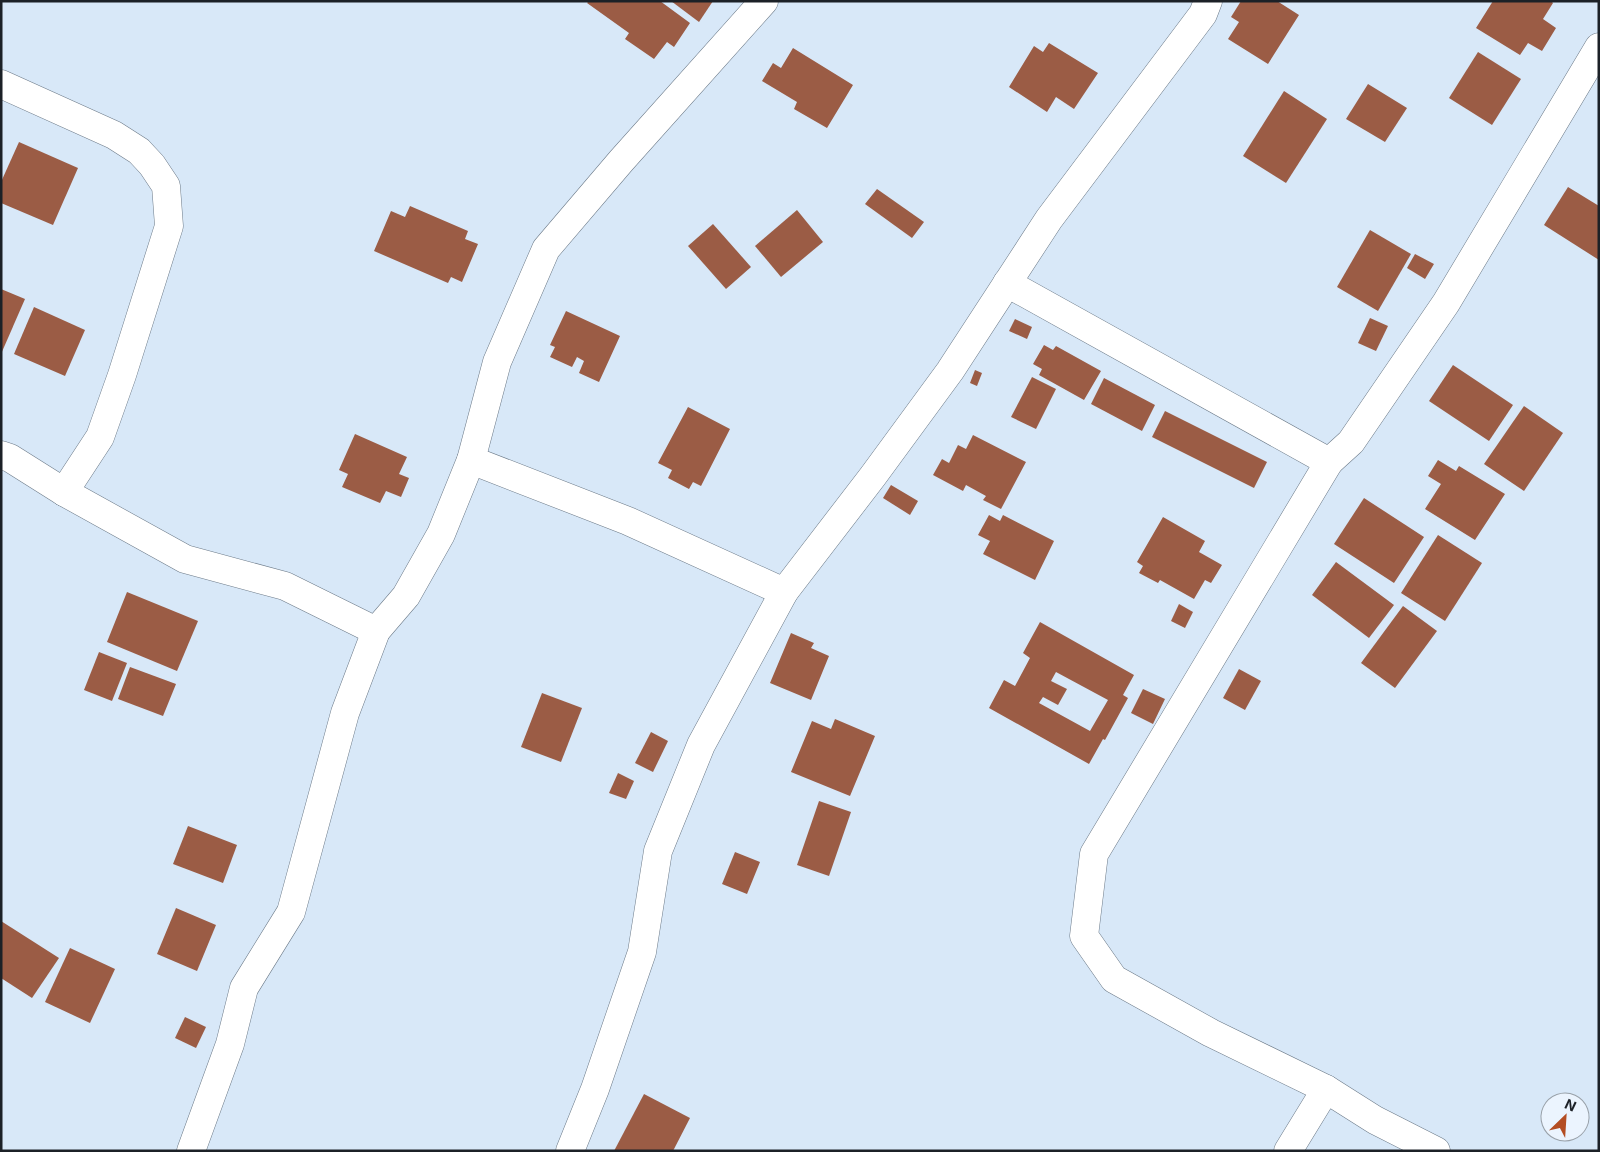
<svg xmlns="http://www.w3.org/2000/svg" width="1600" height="1152" viewBox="0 0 1600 1152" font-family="Inter,sans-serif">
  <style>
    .building { fill: #9b5c45; fill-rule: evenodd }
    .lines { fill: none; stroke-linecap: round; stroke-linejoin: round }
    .minor-casing { stroke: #6c7a88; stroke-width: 29 }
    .minor { stroke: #fff; stroke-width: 28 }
  </style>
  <rect width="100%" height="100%" fill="#d8e8f8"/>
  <!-- building -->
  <g class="building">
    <polygon points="589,1 660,1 690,23 674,47 667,42 654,59 625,39 629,33 587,3"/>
    <polygon points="671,1 713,1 699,22"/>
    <polygon points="1241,1 1277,1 1299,15 1268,64 1228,39 1239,22 1231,17"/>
    <polygon points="1493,1 1551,1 1553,3 1543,19 1556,28 1542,51 1528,43 1520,55 1476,28"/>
    <polygon points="1049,43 1098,73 1074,109 1056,97 1047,112 1009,87 1034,46 1043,52"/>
    <polygon points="793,48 853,85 827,128 794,109 797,102 762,81 773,63 781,68"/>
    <polygon points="1478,52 1521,79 1492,125 1449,98"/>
    <polygon points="1368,84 1407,108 1385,142 1346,119"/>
    <polygon points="1284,91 1327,119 1286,183 1243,156"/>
    <polygon points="19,142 78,168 53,225 1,203 1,182"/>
    <polygon points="1568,187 1599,206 1599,260 1544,225"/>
    <polygon points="877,189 924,222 912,238 865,204"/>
    <polygon points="410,206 468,231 465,239 478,244 462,282 451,277 448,283 374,251 391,211 405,217"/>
    <polygon points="797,210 823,242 781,277 755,246"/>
    <polygon points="713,224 751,267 726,289 688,246"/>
    <polygon points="1370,230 1411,254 1378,311 1337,287"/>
    <polygon points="1415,254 1434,264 1425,279 1407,268"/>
    <polygon points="1,289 25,299 1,354"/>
    <polygon points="34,307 85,330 65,376 14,354"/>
    <polygon points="566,311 620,336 599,382 579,373 584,361 577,357 572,367 550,357 555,347 550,345"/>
    <polygon points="1370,318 1388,326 1376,351 1358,343"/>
    <polygon points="1015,319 1032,327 1027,339 1009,331"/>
    <polygon points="1044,345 1053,350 1056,346 1101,371 1084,400 1039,375 1042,369 1033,364"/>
    <polygon points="1453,365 1513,405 1489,441 1429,401"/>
    <polygon points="975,370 982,373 977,386 970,383"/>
    <polygon points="1032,377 1056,389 1036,429 1011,417"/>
    <polygon points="1104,378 1155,405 1142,431 1091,404"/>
    <polygon points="1524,406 1563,433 1524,491 1484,464"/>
    <polygon points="688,407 730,429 701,486 693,482 689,489 668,478 672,470 658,463"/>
    <polygon points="1165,411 1267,462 1254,488 1152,437"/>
    <polygon points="355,434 407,457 399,474 409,478 401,497 386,491 380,503 342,487 348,474 339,470"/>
    <polygon points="973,435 1026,462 1001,509 983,500 986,496 966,485 963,491 933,475 942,459 949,463 958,445 966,449"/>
    <polygon points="1438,460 1456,471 1459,466 1505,494 1475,540 1425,509 1441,484 1428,476"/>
    <polygon points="891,485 918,501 910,515 883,498"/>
    <polygon points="1364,498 1424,537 1394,583 1334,544"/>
    <polygon points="989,515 1000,521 1003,515 1054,541 1035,580 983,554 990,541 978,535"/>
    <polygon points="1163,517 1205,541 1199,552 1222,565 1211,583 1205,580 1194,599 1160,580 1158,583 1139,573 1143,566 1137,562"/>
    <polygon points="1438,535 1482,563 1445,621 1401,593"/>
    <polygon points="1336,562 1394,605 1369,638 1312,595"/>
    <polygon points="127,592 198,621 177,671 107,642"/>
    <polygon points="1179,604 1193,612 1185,628 1171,621"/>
    <polygon points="1403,606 1437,631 1395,688 1361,663"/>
    <path d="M1040,622L1134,675L1123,695L1128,698L1105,740L1103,739L1089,764L989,708L1004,680L1015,686L1030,658L1023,653ZM1056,672L1108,700L1090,731L1039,703L1043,697L1058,705L1067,689L1051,681Z"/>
    <polygon points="791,633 814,643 811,648 829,656 811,700 770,683"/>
    <polygon points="99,652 127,663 112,701 84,690"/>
    <polygon points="130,667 176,684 163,716 118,699"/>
    <polygon points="1239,669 1261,681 1245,710 1223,698"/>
    <polygon points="1143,689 1165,699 1153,724 1131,713"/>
    <polygon points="542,693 582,708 561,762 521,747"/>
    <polygon points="835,719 875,736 850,796 791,772 812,721 831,729"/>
    <polygon points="651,732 668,741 653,772 635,763"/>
    <polygon points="618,773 634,781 626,799 609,793"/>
    <polygon points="819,801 851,812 829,876 797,865"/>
    <polygon points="188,826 237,845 223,883 173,864"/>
    <polygon points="735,852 760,862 747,894 722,884"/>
    <polygon points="176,908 216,925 197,971 157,954"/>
    <polygon points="1,921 59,958 32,998 1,978"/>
    <polygon points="70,948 115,969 90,1023 45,1002"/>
    <polygon points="185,1017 206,1027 196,1048 175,1038"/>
    <polygon points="644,1094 690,1118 673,1151 614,1151"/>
  </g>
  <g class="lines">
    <!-- minor casing -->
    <g class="minor-casing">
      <g id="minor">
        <polyline points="1,84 114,135 139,151 152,165 166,186 169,226 122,375 100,437 64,492"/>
        <polyline points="1007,283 1329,462 1351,442 1446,303 1599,47"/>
        <polyline points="1,455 10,458 64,492 185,559 285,586 376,631"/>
        <polyline points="471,460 628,521 784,592"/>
        <polyline points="1326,1089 1211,1033 1114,979 1084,936 1094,854 1329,462"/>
        <polyline points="191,1151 230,1044 244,988 291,912 345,713 376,631 406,596 441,534 471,460 497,362 546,249 621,161 764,1"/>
        <polyline points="570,1151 595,1089 642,952 658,851 701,745 784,592 873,476 950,371 1049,219 1203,14 1208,1"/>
        <polyline points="1288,1151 1326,1089 1375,1120 1436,1151"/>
      </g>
    </g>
    <!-- minor -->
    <use href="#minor" class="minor"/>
  </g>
  <!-- border -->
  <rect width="1600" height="1152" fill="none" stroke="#1c2127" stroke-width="5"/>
  <!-- north arrow -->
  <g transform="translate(1565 1117) rotate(25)"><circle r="24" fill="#ebf4fe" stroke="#98a0a8"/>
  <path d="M0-4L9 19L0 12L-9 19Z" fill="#b34d23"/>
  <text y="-8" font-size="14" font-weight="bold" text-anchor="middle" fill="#1c2127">N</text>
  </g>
</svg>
